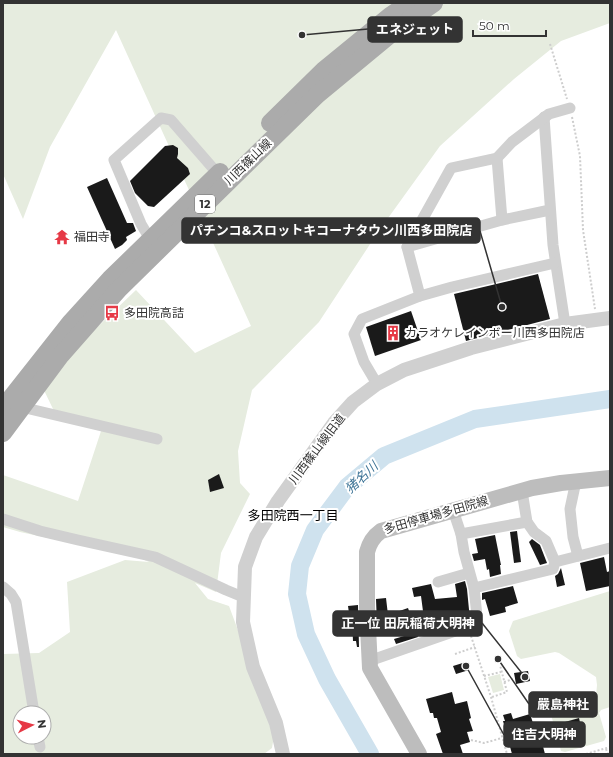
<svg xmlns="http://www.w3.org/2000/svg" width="613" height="757" viewBox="0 0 613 757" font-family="Montserrat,'Noto Sans JP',sans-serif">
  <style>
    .green { fill: #e6ecdf; fill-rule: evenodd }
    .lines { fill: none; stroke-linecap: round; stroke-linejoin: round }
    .river { stroke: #cfe2ee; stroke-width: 18 }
    .building { fill: #1a1a1a }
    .path { stroke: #cdcdcd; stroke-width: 2; stroke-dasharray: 2 2; stroke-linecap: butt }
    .minor { stroke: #d0d0d0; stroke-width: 11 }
    .tertiary { stroke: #d0d0d0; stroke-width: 14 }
    .secondary { stroke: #bdbdbd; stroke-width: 16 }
    .primary { stroke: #ababab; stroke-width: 18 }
    .labels { text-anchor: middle; stroke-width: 4; stroke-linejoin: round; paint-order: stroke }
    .shield { fill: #fff; stroke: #707070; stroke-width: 1 }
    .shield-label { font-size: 11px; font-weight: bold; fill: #333 }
    .street-label { font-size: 12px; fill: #333; stroke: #fff }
    .poi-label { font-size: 12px; fill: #333; stroke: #fff; text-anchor: start }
    .water-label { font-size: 13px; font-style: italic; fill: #3f7597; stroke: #fff }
    .neighbourhood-label { font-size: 13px; fill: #000; stroke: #fff }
    .leader { fill: none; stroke: #333; stroke-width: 1.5 }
    .callout-dot { fill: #333; stroke: #fff; stroke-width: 1.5 }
    .callout { fill: #333; stroke: #333; stroke-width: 1.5 }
    .callout-label { font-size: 13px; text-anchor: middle; font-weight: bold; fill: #fff }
  </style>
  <rect width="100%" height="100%" fill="#fff"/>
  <!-- green -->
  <g class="green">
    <path d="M3,3H610V23L561,41L514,79L440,146L378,232L319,322L252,390L238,451L240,483L250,494L221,553L216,592L195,583L208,599L229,606L275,730L272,748L264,754H3V654L39,653L70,632L67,582L125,560L149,562L138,557L20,532L3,527V475L78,501L103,425L54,411L40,382L136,290L195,353L251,326L116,30L50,147L23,219L3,174ZM20,713H44V737H20Z"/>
    <polygon points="610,591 610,707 601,710 599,713 606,737 604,741 565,752 561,751 550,711 552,708 596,696 597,685 596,677 559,653 555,652 521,659 517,656 509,631 513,621"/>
    <polygon points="500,674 504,690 493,693 488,677"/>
  </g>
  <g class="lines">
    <!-- river -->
    <polyline class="river" points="370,754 327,679 306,634 297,594 300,566 315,530 347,487 384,456 475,419 610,399"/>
  </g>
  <!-- building -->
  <g class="building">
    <polygon points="173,145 178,148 178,154 177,158 188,168 190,174 154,207 148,206 135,193 130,181 165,146"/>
    <polygon points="107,178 127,223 133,223 136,231 126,237 127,240 122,245 115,249 87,187"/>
    <polygon points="538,274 550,319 466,341 454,294"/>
    <polygon points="411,311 421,340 375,356 366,327"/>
    <polygon points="219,474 224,488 210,492 208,480"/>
    <polygon points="517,531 521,562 514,563 510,532"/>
    <polygon points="495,535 501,565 500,565 501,574 490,577 489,569 487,570 485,559 474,561 472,554 478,553 475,539"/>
    <polygon points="532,539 540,545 547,563 540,565 529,542"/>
    <polygon points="604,557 607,572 610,571 610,586 586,591 580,563"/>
    <polygon points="561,568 565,585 557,587 555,576 558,574"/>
    <polygon points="465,581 467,589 470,620 453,623 453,624 426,634 421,596 414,597 412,588 431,584 435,599 457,597 455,584"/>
    <polygon points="513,586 518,603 505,607 506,612 490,616 485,599 482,600 482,593"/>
    <polygon points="386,598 388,615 408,608 418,637 396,644 394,639 404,636 399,623 377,625 376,599"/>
    <polygon points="358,605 359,647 357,647 356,641 353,641 352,620 350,620 348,606"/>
    <polygon points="466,662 469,670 456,674 453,666"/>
    <polygon points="528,671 530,681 516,684 514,673"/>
    <polygon points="452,692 455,704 467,701 471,718 469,719 473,731 467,732 470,742 460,745 463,754 443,754 436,734 441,732 437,718 434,718 433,713 430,713 426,699"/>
    <polygon points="511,713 513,719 530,714 534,726 541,724 544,734 540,735 545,754 512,754 503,721 505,721 503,715"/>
    <polygon points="579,718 581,727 577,728 578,731 569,733 565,722"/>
  </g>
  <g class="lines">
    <!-- path -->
    <g class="path">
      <polyline points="550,44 567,99"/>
      <polyline points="572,117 580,156 583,230 595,309"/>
      <polyline points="471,636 491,697 507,754"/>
      <polyline points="455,654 475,647"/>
      <polyline points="484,676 501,672"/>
      <polyline points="504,682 513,679"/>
      <polyline points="492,697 507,692 500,665"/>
      <polyline points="471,740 484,743 502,738"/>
      <polyline points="606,749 608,754"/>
      <polyline points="586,754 610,747"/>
    </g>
    <!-- minor -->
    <g class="minor">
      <polyline points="544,117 553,245 565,324"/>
      <polyline points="497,158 502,220"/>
      <polyline points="150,239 141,224 114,160 161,118 171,120 218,174"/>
      <polyline points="407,247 502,220 550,210"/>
      <polyline points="420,296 407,247 451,168 497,158 512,142 549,114 570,108"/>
      <polyline points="377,384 364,362 354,334 362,319 420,296 452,287 555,263"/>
      <polyline points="17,406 157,439"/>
      <polyline points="576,481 570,509 573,537 578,556"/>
      <polyline points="522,491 527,522 534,532 546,541 555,562"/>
      <polyline points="3,519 40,531 78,540 155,557 226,590 243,597"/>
      <polyline points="461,534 527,522"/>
      <polyline points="438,582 469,573"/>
      <polyline points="3,587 11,594 16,602 34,713"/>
      <polyline points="474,588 553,569 555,562 610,548"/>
      <polyline points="369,661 458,630 469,628 478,625 474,588 464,552 461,534 453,510"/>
      <polyline points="38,737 40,747"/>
    </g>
    <!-- tertiary -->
    <polyline class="tertiary" points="283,754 276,723 253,667 243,622 245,567 256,537 278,501 334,423 353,402 377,384 404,370 471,348 565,324 610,318"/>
    <!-- secondary -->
    <path class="secondary" d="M419,754L370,668L367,607V552C369,544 374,536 381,531L532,488L561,483L610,478"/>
    <!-- primary -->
    <g class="primary">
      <polyline points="270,123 324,70 390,16 409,3"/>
      <polyline points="3,408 70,323 110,279 220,172"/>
      <polyline points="3,433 61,355 119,289 317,95 398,28 434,3"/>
    </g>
  </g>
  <!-- icons -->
  <defs>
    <g id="temple-bare" transform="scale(1.2)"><path d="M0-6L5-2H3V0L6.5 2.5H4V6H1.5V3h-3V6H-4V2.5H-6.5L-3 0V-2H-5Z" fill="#e63946" stroke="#fff" stroke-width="2.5" paint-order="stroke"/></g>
    <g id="bus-bare" transform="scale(1.2)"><path d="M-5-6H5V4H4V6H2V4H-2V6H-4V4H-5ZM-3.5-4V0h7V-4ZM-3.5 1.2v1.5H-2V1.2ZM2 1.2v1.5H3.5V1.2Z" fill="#e63946" stroke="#fff" stroke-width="2.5" paint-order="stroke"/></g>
    <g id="building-bare" transform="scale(1.2)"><path d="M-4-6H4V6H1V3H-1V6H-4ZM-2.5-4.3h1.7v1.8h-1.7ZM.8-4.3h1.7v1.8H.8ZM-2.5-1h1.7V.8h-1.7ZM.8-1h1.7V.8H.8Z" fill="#e63946" stroke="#fff" stroke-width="2.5" paint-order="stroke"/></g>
  </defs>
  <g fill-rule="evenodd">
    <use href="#temple-bare" x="62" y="237"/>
    <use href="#bus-bare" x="112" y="313"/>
    <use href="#building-bare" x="393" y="333"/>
  </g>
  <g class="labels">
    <!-- shield labels -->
    <rect class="shield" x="195" y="195" width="20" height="18" rx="3"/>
    <g class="shield-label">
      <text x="205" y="208">12</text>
    </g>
    <!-- street labels -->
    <g class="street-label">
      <text transform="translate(248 162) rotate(-44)" y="4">川西篠山線</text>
      <text transform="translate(317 449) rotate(-53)" y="4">川西篠山線旧道</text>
      <text transform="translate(436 515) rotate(-16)" y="4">多田停車場多田院線</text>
    </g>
    <!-- poi labels -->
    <g class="poi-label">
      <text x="74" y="241">福田寺</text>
      <text x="124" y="317">多田院高詰</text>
      <text x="405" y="337">カラオケレインボー川西多田院店</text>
    </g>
    <!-- water labels -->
    <g class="water-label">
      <text transform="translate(361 477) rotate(-43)" y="5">猪名川</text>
    </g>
    <!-- neighbourhood labels -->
    <g class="neighbourhood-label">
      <text x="293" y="520">多田院西一丁目</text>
    </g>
  </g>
  <!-- callouts -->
  <path class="leader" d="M302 35L368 29M502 307L480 231M525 677L482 623M498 659L529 704M466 666L504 735"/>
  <g class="callout-dot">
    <circle cx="302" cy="35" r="4"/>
    <circle cx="502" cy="307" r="4"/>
    <circle cx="525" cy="677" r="4"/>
    <circle cx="498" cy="659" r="4"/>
    <circle cx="466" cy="666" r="4"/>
  </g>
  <g class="callout">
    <rect x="368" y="17" width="94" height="25" rx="4"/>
    <rect x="182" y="218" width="298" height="25" rx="4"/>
    <rect x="333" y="611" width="149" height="25" rx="4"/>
    <rect x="529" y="692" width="68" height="25" rx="4"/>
    <rect x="504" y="722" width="81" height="25" rx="4"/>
  </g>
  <g class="callout-label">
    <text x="415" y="34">エネジェット</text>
    <text x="331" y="235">パチンコ&amp;スロットキコーナタウン川西多田院店</text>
    <text x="408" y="628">正一位 田尻稲荷大明神</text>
    <text x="563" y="709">嚴島神社</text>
    <text x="544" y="739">住吉大明神</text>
  </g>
  <!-- border -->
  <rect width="613" height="757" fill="none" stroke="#333333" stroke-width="8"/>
  <!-- north arrow -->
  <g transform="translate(32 725) rotate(84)"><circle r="19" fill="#ffffff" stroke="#adadad"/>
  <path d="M0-3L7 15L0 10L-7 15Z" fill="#e63946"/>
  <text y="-6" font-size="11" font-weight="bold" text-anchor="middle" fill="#333333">N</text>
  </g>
  <!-- scale -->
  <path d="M473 30v6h73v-6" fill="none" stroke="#333333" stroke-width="2"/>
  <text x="479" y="30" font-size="12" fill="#333333" stroke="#ffffff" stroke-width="3" paint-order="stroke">50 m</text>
</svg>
